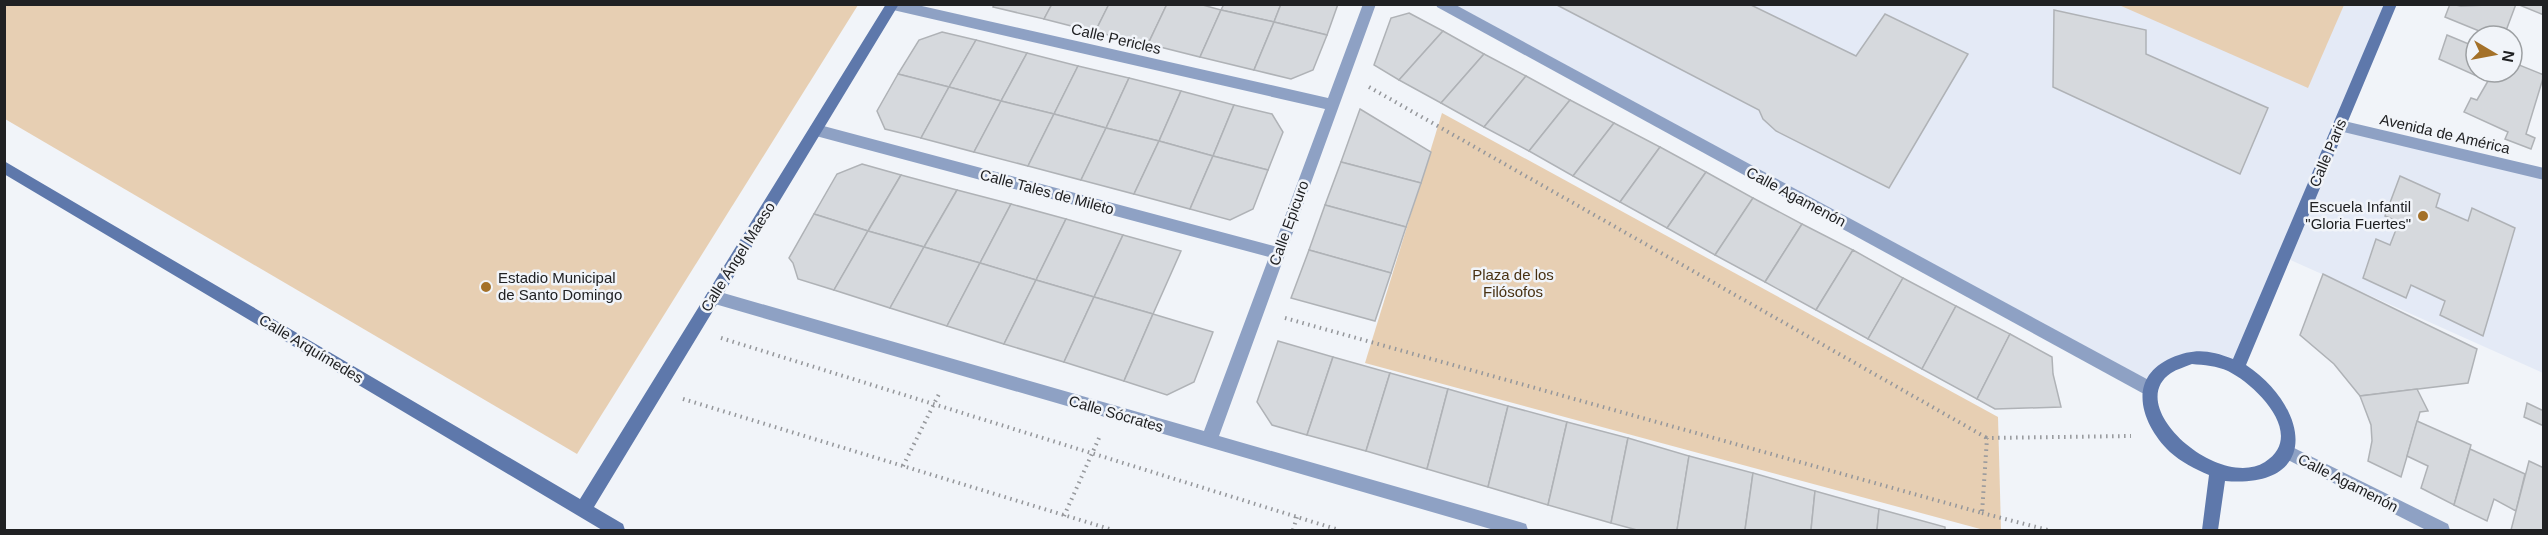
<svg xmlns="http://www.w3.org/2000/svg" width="2548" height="535" viewBox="0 0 2548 535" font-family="Helvetica,sans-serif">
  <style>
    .built { fill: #e4eaf6 }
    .green { fill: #e7cfb3 }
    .building { fill: #d6d9dd; stroke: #afb2b6; stroke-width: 1.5 }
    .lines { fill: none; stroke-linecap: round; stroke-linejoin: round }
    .path { stroke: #95979b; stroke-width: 4; stroke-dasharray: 1.5 4.5; stroke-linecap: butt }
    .street { fill: #8ea1c4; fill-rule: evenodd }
    .secondary { fill: #5e78ab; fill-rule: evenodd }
    .poi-dot { fill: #a47129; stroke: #f1f4f9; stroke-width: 2 }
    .labels { text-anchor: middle; stroke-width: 5; stroke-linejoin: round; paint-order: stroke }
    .street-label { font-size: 15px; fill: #202123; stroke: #f1f4f9 }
    .poi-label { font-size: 15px; fill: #202123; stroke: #f1f4f9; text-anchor: end }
    .park-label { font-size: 15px; fill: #483112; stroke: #f1f4f9 }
  </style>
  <rect width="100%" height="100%" fill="#f1f4f9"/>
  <!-- built -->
  <polygon class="built" points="1442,5 2391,5 2340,126 2543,174 2543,373 2284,257 2237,368 2191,357 2150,389"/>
  <!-- green -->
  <g class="green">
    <polygon points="5,4 858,4 858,5 577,454 5,119"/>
    <polygon points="2119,5 2344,4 2344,5 2308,88"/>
    <polygon points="1442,113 1998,417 2001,530 1984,530 1365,363"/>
  </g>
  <!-- building -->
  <g class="building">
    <polygon points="994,4 1052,4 1044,19 993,7"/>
    <polygon points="1052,4 1109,4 1095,32 1044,19"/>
    <polygon points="1109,4 1167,4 1148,44 1095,32"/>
    <polygon points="1167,4 1199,4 1221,10 1200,57 1148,44"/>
    <polygon points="1224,4 1281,4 1274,22 1221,10"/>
    <polygon points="1281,4 1338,4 1327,35 1274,22"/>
    <polygon points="1555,4 1749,4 1856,56 1885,14 1968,54 1889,188 1776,131 1763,119 1759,110"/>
    <polygon points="2450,4 2461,6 2516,4 2504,36 2491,30 2489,35 2445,17"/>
    <polygon points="2517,4 2544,4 2544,15"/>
    <polygon points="1221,10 1274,22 1254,70 1200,57"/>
    <polygon points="2054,10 2146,30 2146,54 2268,108 2240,174 2053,87"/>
    <polygon points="1409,13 1443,31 1399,80 1374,65 1391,18"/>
    <polygon points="1274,22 1327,35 1313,70 1291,79 1254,70"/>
    <polygon points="1443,31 1484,54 1441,103 1399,80"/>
    <polygon points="942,32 976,40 949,87 898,74 919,40"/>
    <polygon points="2447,35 2476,47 2476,72 2512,72 2512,62 2544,75 2526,134 2535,138 2531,149 2505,139 2508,132 2464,112 2471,98 2477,100 2488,81 2439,59"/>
    <polygon points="976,40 1027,53 1001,101 949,87"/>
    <polygon points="1027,53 1078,66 1054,114 1001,101"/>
    <polygon points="1484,54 1526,76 1484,127 1441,103"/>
    <polygon points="1078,66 1129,78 1106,128 1054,114"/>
    <polygon points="898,74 949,87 921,138 885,129 877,111"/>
    <polygon points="1526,76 1570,100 1529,151 1484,127"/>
    <polygon points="1129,78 1181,91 1159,141 1106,128"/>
    <polygon points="949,87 1001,101 974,152 921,138"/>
    <polygon points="1181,91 1234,105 1213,156 1159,141"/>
    <polygon points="1570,100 1614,123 1573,176 1529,151"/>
    <polygon points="1001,101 1054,114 1028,166 974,152"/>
    <polygon points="1234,105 1272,114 1283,132 1268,170 1213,156"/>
    <polygon points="1360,109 1431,152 1421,183 1341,162"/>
    <polygon points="1054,114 1106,128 1081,180 1028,166"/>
    <polygon points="1614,123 1660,147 1620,202 1573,176"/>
    <polygon points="1106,128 1159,141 1134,194 1081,180"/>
    <polygon points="1159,141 1213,156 1190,209 1134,194"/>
    <polygon points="1660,147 1706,172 1667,228 1620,202"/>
    <polygon points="1213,156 1268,170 1253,209 1230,220 1190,209"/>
    <polygon points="1341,162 1421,183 1406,227 1325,205"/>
    <polygon points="862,164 901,175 868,231 814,214 837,174"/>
    <polygon points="1706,172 1753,198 1715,255 1667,228"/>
    <polygon points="901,175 957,190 924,247 868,231"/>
    <polygon points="2400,176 2440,194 2436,207 2468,221 2472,208 2515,228 2483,336 2440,315 2445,301 2411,285 2406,298 2363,278 2376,239 2390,245 2399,222 2385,216"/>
    <polygon points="957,190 1011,204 980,263 924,247"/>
    <polygon points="1753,198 1802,224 1765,282 1715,255"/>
    <polygon points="1011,204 1066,219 1036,280 980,263"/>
    <polygon points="1325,205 1406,227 1391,273 1309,250"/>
    <polygon points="814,214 868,231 834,290 798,279 793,263 789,258"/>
    <polygon points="1066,219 1123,235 1094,297 1036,280"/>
    <polygon points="1802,224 1853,250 1816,310 1765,282"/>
    <polygon points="868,231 924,247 890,308 834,290"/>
    <polygon points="1123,235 1181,251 1153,314 1094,297"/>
    <polygon points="924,247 980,263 947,326 890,308"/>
    <polygon points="1309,250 1391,273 1375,321 1291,298"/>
    <polygon points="1853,250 1903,278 1868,339 1816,310"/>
    <polygon points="980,263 1036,280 1004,344 947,326"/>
    <polygon points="2323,274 2477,349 2468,383 2360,396 2334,364 2300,335"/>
    <polygon points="1903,278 1956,306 1922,369 1868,339"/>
    <polygon points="1036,280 1094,297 1064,362 1004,344"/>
    <polygon points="1094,297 1153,314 1124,381 1064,362"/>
    <polygon points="1956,306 2010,334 1977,399 1922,369"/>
    <polygon points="1153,314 1213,332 1194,382 1167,395 1124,381"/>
    <polygon points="2010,334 2052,357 2053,374 2061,407 1995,409 1977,399"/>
    <polygon points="1278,341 1333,357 1307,435 1272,425 1257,402"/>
    <polygon points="1333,357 1390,373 1366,451 1307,435"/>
    <polygon points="1390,373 1448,389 1427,469 1366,451"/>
    <polygon points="1448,389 1508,406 1488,487 1427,469"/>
    <polygon points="2417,389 2428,411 2420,412 2401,477 2368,461 2372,441 2371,425 2360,396"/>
    <polygon points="2527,403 2544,411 2544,426 2524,417"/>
    <polygon points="1508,406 1567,422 1548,505 1488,487"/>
    <polygon points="2417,421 2471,445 2454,505 2421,488 2428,466 2407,456"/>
    <polygon points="1567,422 1628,438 1611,523 1548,505"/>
    <polygon points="1628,438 1689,456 1677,530 1637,530 1611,523"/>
    <polygon points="2470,449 2525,474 2516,511 2494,499 2487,521 2454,505"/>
    <polygon points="1689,456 1753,473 1745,530 1677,530"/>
    <polygon points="2529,461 2544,468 2544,530 2511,530"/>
    <polygon points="1753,473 1815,491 1811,530 1745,530"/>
    <polygon points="1815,491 1879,509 1877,530 1811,530"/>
    <polygon points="1879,509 1945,527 1945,530 1877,530"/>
  </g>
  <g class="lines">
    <!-- path -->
    <g class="path">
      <polyline points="1369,87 1987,438"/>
      <polyline points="1285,318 1982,513 1987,438 2131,436"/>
      <polyline points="721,338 1339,530"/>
      <polyline points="683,399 1113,530"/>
      <polyline points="903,466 940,392"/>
      <polyline points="1982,513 2048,530"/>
      <polyline points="1064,516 1099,438"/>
      <polyline points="1293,530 1297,517"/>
    </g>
    <!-- street -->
    <g class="street">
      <polygon points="887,4 913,4 1328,98 1363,4 1376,4 1219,436 1520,522 1526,524 1528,530 1494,530 708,302 705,297 708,292 713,290 1204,431 1269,257 816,136 811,134 809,130 811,126 816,124 1274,246 1325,109 893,10 888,8"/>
      <polygon points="1436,4 1454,4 2156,384 2158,389 2156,394 2150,396 2144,394 1437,7"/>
      <polygon points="2340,120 2544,168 2544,180 2335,130 2333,126 2335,122"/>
      <polygon points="2286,444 2448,524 2450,530 2426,530 2280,456 2278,451 2280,446"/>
    </g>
    <!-- secondary -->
    <g class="secondary">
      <polygon points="886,4 899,4 594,507 623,524 625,530 602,530 4,174 4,161 580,499"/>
      <path d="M2384,4H2397L2246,365C2309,407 2322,489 2225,481L2218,530H2202L2209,475C2195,469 2181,462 2170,452C2141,424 2126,378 2171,358C2195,348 2209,350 2233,359ZM2192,364C2204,365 2217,366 2228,371C2256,385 2307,435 2265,462C2219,491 2122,406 2171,373C2177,369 2185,367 2192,364Z"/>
    </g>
  </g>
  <!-- markers -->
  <g class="poi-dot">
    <circle cx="2423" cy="216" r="6"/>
    <circle cx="486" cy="287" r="6"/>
  </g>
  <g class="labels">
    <!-- street labels -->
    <g class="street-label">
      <text transform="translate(1116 39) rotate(13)" y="5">Calle Pericles</text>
      <text transform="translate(2445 134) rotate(13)" y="5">Avenida de América</text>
      <text transform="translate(2328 153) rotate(-67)" y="5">Calle Paris</text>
      <text transform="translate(1047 192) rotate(15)" y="5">Calle Tales de Mileto</text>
      <text transform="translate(1796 197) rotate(28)" y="5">Calle Agamenón</text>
      <text transform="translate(1289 223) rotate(-70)" y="5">Calle Epicuro</text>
      <text transform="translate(738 257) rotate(-58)" y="5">Calle Ángel Maeso</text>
      <text transform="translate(311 349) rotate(31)" y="5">Calle Arquímedes</text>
      <text transform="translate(1116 414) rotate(16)" y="5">Calle Sócrates</text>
      <text transform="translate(2348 483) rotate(27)" y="5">Calle Agamenón</text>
    </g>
    <!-- poi labels -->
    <g class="poi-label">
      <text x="2411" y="212">Escuela Infantil<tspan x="2411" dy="17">"Gloria Fuertes"</tspan></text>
      <text x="498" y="283" text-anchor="start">Estadio Municipal<tspan x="498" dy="17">de Santo Domingo</tspan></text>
    </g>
    <!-- park labels -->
    <g class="park-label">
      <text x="1513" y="280">Plaza de los<tspan x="1513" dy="17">Filósofos</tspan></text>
    </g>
  </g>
  <!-- border -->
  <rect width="2548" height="535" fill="none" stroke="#202123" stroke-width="12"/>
  <!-- north arrow -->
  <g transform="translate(2494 54) rotate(100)"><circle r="28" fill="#f1f4f9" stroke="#9da0a3" stroke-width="1.5"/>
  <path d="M0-4.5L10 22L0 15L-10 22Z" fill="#a47129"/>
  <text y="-9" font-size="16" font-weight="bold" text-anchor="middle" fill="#202123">N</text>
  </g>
</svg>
